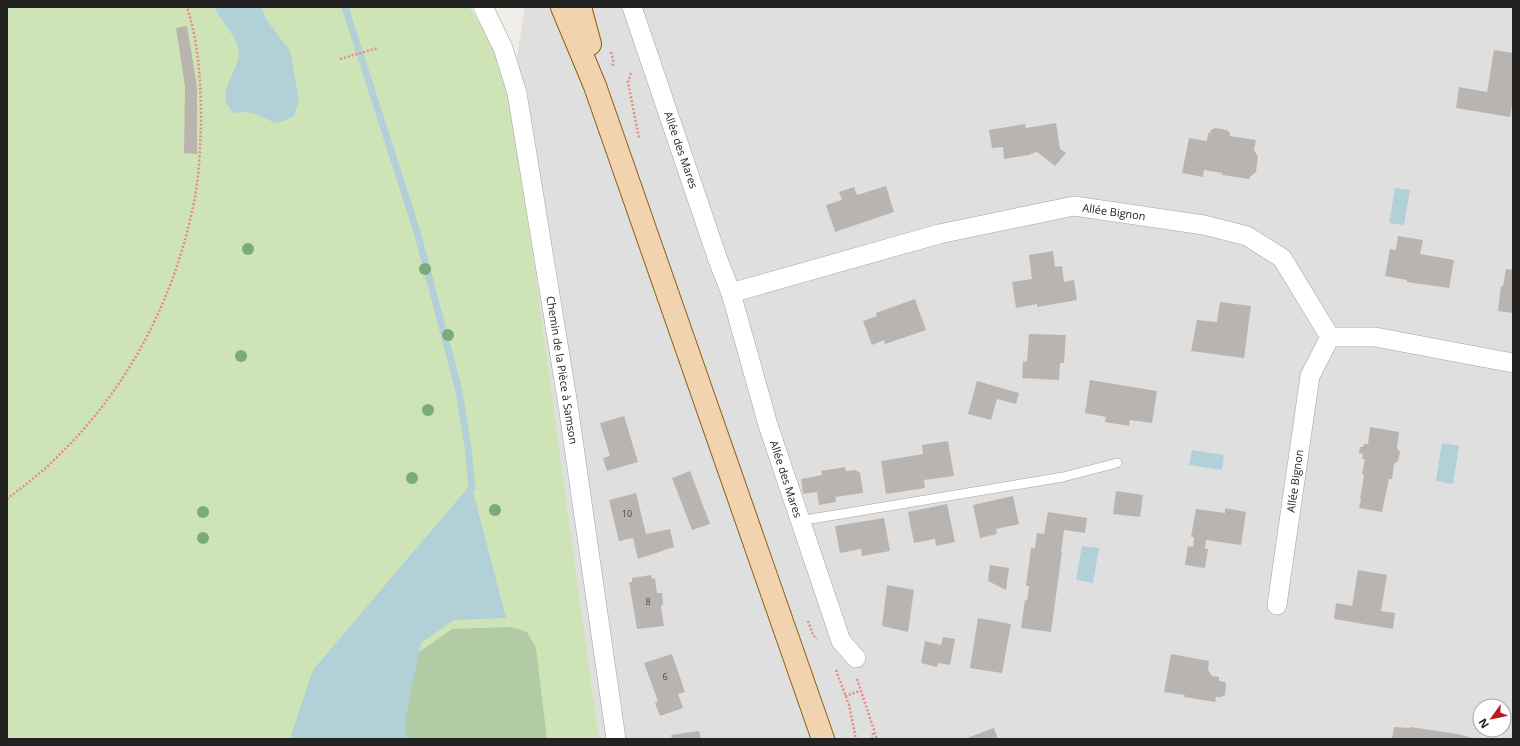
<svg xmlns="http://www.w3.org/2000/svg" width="1520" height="746" viewBox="0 0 1520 746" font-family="'Open Sans',sans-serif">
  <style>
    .residential { fill: #e0dfdf; fill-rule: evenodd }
    .grass { fill: #cee4b7 }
    .forest { fill: #b1cba4 }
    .water { fill: #b1d0d8 }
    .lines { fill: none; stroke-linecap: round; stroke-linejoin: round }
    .stream { stroke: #b1d0d8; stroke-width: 7 }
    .building { fill: #bab4b0 }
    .lane-casing { stroke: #a3a3a3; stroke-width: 10 }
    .street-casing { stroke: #a3a3a3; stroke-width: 20 }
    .primary-casing { stroke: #8c6114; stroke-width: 24 }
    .path { stroke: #e98b83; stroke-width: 2.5; stroke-dasharray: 2 2; stroke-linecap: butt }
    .lane { stroke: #fff; stroke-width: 9 }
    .street { stroke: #fff; stroke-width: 19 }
    .primary { stroke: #f1d3af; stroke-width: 22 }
    .tree { fill: #7bab7b }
    .labels { text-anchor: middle; stroke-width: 3.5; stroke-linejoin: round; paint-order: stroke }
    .number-label { font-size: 9px; fill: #484646 }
    .street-label { font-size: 11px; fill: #222; stroke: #fff }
  </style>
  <rect width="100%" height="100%" fill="#f1eeea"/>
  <!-- residential -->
  <path class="residential" d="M525,7H1513V739H599L511,94ZM1480,706H1504V730H1480Z"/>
  <!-- grass -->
  <polygon class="grass" points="7,7 470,7 495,49 511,94 599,739 7,739"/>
  <!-- forest -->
  <polygon class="forest" points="512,627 527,632 536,648 547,739 386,739 401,665 452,629"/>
  <!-- water -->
  <g class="water">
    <path d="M215,7H261L266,19L290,51L299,99L294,116L283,121L275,123L257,114L246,112L234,113C212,93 240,73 239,51C237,36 220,21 215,7Z"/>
    <polygon points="1395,188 1410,190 1404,225 1389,223"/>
    <polygon points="1442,443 1459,446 1453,484 1436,481"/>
    <polygon points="1192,450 1224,455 1222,470 1189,465"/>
    <polygon points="471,484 506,618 454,620 421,643 406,716 406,739 290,739 313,670"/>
    <polygon points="1082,546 1099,548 1093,583 1076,580"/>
  </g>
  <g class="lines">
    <!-- stream -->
    <polyline class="stream" points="345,7 418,235 459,391 468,447 472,488"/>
  </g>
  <!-- building -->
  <g class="building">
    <polygon points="187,26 197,86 197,154 184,153 185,86 176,28"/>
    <polygon points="1494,50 1513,53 1513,99 1510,117 1456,108 1459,87 1487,92"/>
    <polygon points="1056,123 1060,149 1066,153 1055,166 1037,152 1030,154 1029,155 1004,159 1003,147 992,148 989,130 1025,124 1026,128"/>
    <polygon points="1215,128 1227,130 1230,133 1230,136 1256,140 1254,150 1258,157 1256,172 1250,177 1249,179 1222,175 1222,173 1204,170 1203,177 1182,173 1189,138 1207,141 1208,133 1210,133 1211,130"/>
    <polygon points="886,186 894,212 835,232 826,205 842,200 839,192 854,187 857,195"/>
    <polygon points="1398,236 1423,240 1420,254 1454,260 1449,288 1407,282 1407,280 1385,276 1390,249 1396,250"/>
    <polygon points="1053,251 1055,267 1062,266 1064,282 1074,280 1077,300 1037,307 1037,304 1016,308 1012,282 1032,279 1029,255"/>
    <polygon points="1506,269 1513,270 1513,313 1498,311 1501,286 1503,286"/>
    <polygon points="915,299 926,330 885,344 884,340 872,345 863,321 877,316 876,313"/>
    <polygon points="1220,302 1251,306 1244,358 1191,351 1197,320 1217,322"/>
    <polygon points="1029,334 1066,335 1064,363 1060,363 1059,380 1022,378 1023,361 1027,362"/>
    <polygon points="1090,380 1157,391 1152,423 1130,420 1129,426 1105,422 1106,417 1085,413"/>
    <polygon points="977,381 1019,393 1016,404 997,399 991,420 968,414"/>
    <polygon points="624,416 638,462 607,471 603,458 610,456 600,423"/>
    <polygon points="1370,427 1399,432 1397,448 1400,452 1398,461 1394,464 1392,479 1389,479 1382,512 1359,508 1361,499 1360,499 1364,475 1362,474 1365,459 1362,459 1363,454 1359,453 1360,447 1363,447 1364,444 1368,444"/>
    <polygon points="948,441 954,476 924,480 925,488 886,494 881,461 923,454 922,445"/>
    <polygon points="845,467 846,471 855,470 860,473 863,493 835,497 836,502 819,505 817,492 803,494 801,479 822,475 821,471"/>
    <polygon points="690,471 710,524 692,530 672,478"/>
    <polygon points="1116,491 1143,495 1140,517 1113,514"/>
    <polygon points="636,493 646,534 670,529 674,547 638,559 633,538 619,541 609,500"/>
    <polygon points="1013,496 1019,524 996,529 997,534 980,538 973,505"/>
    <polygon points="947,504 955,542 936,546 935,539 914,543 908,512"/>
    <polygon points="1225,508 1246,512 1241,545 1206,540 1205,549 1208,549 1205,568 1185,565 1188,546 1193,547 1194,537 1191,537 1196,509 1225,513"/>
    <polygon points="1048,512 1087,518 1085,533 1064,530 1061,552 1062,552 1051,632 1021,628 1025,600 1027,601 1029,586 1026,586 1031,548 1035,548 1037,533 1044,534"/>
    <polygon points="884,518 890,551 862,556 861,549 840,553 835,526"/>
    <polygon points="990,565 1009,568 1006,590 988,581"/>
    <polygon points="1358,570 1387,575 1381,611 1395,613 1393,629 1334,619 1336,603 1352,606"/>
    <polygon points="651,575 652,579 655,578 657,593 662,593 663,605 661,606 664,626 637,629 629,582 632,582 632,578"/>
    <polygon points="887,585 914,590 908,632 882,626"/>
    <polygon points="978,618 1011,624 1002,673 970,668"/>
    <polygon points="943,637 955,639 950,665 938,663 937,667 921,663 925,641 941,645"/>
    <polygon points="672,654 685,692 678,694 683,708 660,716 655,703 658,701 644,663"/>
    <polygon points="1171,654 1209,661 1208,670 1212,676 1219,677 1219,681 1225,682 1226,686 1225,695 1221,697 1216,697 1215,702 1184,697 1185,695 1164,692"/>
    <polygon points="1394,727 1410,728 1411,727 1457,734 1477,739 1392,739"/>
    <polygon points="994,728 998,739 964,739"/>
    <polygon points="699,731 701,739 672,739 671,735"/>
  </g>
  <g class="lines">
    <!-- lane casing -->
    <g class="lane-casing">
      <polyline id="lane" points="799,521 1063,477 1117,463"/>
    </g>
    <!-- street casing -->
    <g class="street-casing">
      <g id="street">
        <polyline points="483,7 503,48 517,93 568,405 616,739"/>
        <polyline points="632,7 718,260 731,293 768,425 841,641 856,658"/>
        <polyline points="731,293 939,234 1074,206 1204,225 1247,236 1282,258 1330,337 1375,337 1513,363"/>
        <polyline points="1277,605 1310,376 1330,337"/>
      </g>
    </g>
    <!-- primary casing -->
    <g class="primary-casing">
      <g id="primary">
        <polyline points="562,7 595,86 823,739"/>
        <polyline points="580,7 590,44"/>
      </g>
    </g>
    <!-- path -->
    <g class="path">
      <polyline points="611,52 613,60 613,67"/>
      <polyline points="340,59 378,48"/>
      <polyline points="631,73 628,82 639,138"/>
      <path d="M7,499C25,485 44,471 60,454C127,389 173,301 192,211C199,183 200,152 201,124C201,85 199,44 187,7"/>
      <polyline points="808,621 813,635 817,639"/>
      <polyline points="836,670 849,705 856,739"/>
      <polyline points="857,679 877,739"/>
      <polyline points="845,696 860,691"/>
      <polyline points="872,739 873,732"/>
    </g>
    <!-- lane -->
    <use href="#lane" class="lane"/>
    <!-- street -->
    <use href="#street" class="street"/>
    <!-- primary -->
    <use href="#primary" class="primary"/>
  </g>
  <!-- trees -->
  <g class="tree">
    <circle cx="248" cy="249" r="6"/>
    <circle cx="425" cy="269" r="6"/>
    <circle cx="448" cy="335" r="6"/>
    <circle cx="241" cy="356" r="6"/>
    <circle cx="428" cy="410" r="6"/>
    <circle cx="412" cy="478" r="6"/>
    <circle cx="495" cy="510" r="6"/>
    <circle cx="203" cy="512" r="6"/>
    <circle cx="203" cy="538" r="6"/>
  </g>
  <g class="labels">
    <!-- number labels -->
    <g class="number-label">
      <text x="627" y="517">10</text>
      <text x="648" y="605">8</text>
      <text x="665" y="680">6</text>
    </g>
    <!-- street labels -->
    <g class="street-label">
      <text transform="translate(681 150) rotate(71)" y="4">Allée des Mares</text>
      <text transform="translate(1114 212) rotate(8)" y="4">Allée Bignon</text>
      <text transform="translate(562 370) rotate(81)" y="4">Chemin de la Pièce à Samson</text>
      <text transform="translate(786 479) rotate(72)" y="4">Allée des Mares</text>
      <text transform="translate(1295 481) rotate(-82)" y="4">Allée Bignon</text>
    </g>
  </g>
  <!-- border -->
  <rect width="1520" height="746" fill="none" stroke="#222222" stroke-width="16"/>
  <!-- north arrow -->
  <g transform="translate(1492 718) rotate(237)"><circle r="19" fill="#ffffff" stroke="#a7a7a7"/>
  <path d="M0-3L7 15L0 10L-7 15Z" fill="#ba1a1e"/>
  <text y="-6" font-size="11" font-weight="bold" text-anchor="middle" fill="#222222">N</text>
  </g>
</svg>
